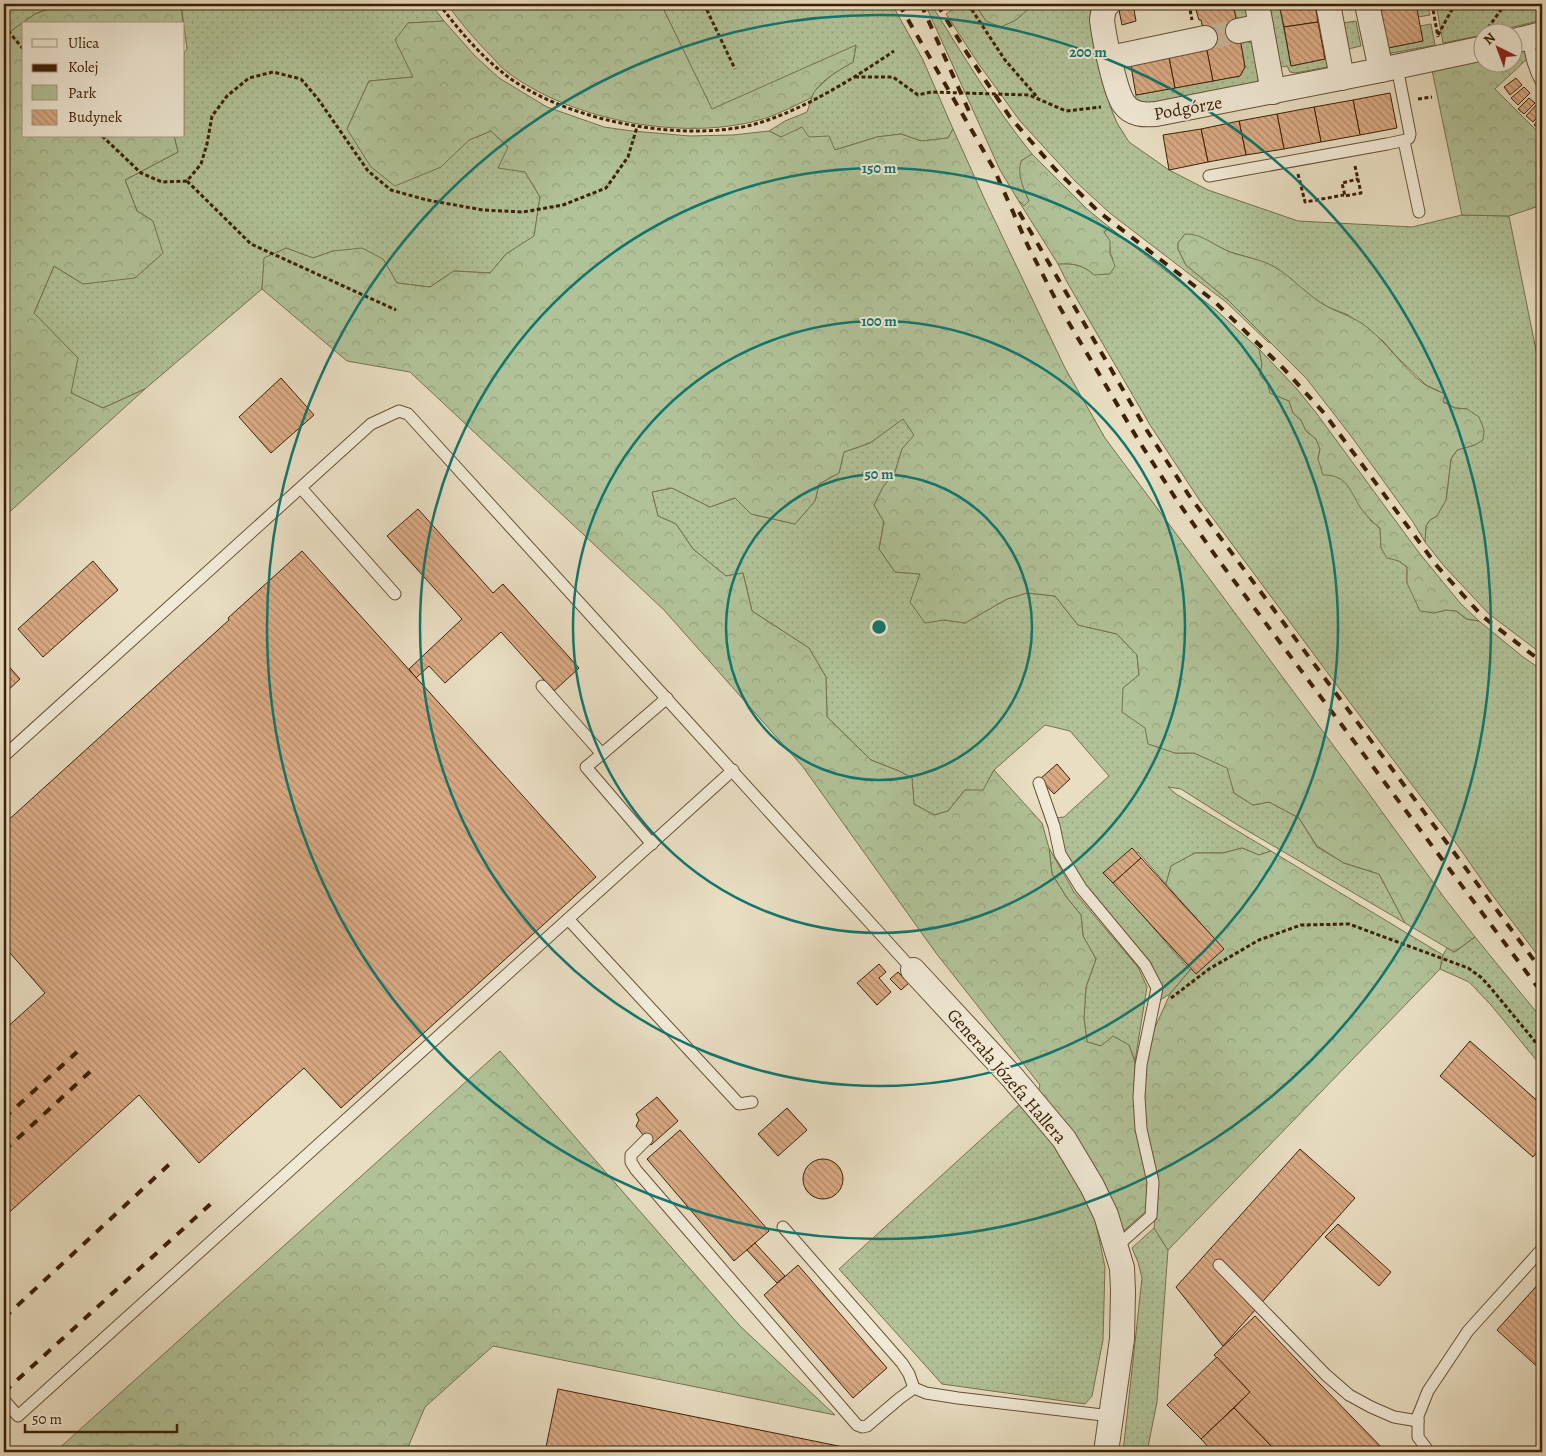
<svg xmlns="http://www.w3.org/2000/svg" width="1546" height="1456" viewBox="0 0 1546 1456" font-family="Alegreya,serif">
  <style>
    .green { fill: url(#green-dots); stroke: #77714e }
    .forest { fill: url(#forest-crowns); stroke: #77714e }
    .building { fill: url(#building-back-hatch); stroke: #3d2004 }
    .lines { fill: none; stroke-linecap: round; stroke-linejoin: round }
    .street-tunnel { stroke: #c7b89c; stroke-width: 24; stroke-dasharray: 24 12; stroke-linecap: butt }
    .lane-casing { stroke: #685034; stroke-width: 13 }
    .street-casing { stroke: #685034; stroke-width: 26 }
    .path { stroke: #3d2004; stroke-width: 3; stroke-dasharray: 4 2.5; stroke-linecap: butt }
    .lane { stroke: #f1ead7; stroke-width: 11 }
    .street { stroke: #f1ead7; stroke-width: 24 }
    .rail { stroke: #3d2004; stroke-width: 4; stroke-dasharray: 9 9; stroke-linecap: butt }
    .ring { fill: none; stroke: #0f766e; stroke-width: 2.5 }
    .labels { text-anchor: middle; stroke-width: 4; stroke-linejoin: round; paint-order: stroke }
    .street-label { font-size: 18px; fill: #3d2004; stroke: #f1ead7 }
    .centre { fill: #0f766e; stroke: #f1ead7; stroke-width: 2.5 }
    .ring-label { font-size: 15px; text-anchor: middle; font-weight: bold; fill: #0f766e; stroke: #f1ead7; stroke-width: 4; stroke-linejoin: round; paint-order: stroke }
  </style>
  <defs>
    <pattern id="green-dots" width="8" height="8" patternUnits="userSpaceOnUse" patternTransform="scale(1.25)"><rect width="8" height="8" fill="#b1c298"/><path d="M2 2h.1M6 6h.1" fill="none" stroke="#99a681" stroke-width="1.8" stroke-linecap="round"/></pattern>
    <pattern id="forest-crowns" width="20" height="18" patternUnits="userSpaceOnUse" patternTransform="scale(1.25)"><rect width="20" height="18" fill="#b1c298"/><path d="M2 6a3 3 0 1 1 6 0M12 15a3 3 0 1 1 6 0" fill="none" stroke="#99a681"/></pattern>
    <pattern id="building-back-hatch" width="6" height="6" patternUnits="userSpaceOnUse" patternTransform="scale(1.25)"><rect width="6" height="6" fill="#dbab85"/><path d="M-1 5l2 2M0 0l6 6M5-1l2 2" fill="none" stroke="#b38b6b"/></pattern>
  </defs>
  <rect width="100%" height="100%" fill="#e9dec2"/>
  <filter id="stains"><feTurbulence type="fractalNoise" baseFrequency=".004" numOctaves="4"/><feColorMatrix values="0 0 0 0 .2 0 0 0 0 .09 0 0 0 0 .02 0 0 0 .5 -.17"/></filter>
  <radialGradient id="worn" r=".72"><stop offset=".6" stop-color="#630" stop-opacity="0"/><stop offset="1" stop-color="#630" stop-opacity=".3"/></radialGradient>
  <!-- green -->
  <g class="green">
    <polygon points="4,4 59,4 57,6 35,14 4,36"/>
    <polygon points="181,4 431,4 444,21 408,23 413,77 369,81 347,129 440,167 469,140 491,131 508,147 525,172 540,197 534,237 506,254 490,273 454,271 430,287 397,283 383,259 333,251 313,258 286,248 265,258 262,289 145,389 103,408 71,393 34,313 54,266 83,284 153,221 137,211 125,180 178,152 174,136 184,136 184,53 187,49"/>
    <polygon points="661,4 892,4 923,60 953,129 948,138 921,141 901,134 877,137 835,150 809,137 781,137 769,131 785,121 807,112 814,91 833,74 853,62 856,46 712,110"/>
    <path d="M925,4H931C963,55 994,107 1032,154L1021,161L1023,186L1029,201L1024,206L1018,200L1000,170Z"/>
    <polygon points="960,4 975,4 986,21 1016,20 1034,4 1089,4 1110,106 1117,123 1129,142 1169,170 1208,190 1298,221 1412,227 1462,215 1509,216 1542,380 1542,654 1489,614 1444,566 1425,542 1426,526 1430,520 1437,516 1446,500 1451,459 1457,450 1475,445 1467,409 1455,408 1443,401 1445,394 1426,385 1396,356 1383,341 1348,315 1328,307 1310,296 1290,278 1251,258 1230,252 1213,244 1185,234 1178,243 1178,249 1186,265 1229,301 1271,343 1268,342 1226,302 1111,214 1076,182 1020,121 978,63 946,14"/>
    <polygon points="1233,4 1246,4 1249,17 1237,23"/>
    <polygon points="1263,4 1279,4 1291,66 1325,59 1323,46 1328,45 1328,67 1295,73 1290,72 1287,66 1276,68"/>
    <polygon points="1416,4 1427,4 1430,15 1418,17"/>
    <polygon points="1436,4 1542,4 1542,20 1493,32 1484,32 1483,35 1443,43"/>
    <polygon points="1356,21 1361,46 1348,49 1343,23"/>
    <polygon points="1431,24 1435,45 1387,54 1388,48 1423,41 1420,26"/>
    <polygon points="1240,39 1254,44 1259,79 1256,83 1154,106 1133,100 1136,95 1240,76 1245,67"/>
    <path d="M1109,227L1216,310L1259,349L1262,364L1260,375L1268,384L1270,393L1289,401L1293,413L1301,420L1306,431L1316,439L1320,448L1318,459L1334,475L1345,481L1371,521L1380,528L1381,548L1407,567V583L1434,613L1446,610L1456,611L1466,619L1479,621L1523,657L1542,670V961L1490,892L1456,843L1330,676L1200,501L1150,425L1067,282L1058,264C1073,263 1084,265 1094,275L1113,259L1110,253V247L1104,232L1107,230Z"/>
    <polygon points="903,418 915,435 902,449 895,472 883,487 874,505 884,522 879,549 895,572 920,574 944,620 965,623 1007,599 1027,593 1055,596 1078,625 1117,634 1137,655 1139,675 1123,688 1145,728 1175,753 1194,753 1228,768 1234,793 1253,805 1269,802 1299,818 1317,847 1344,863 1379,874 1405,923 1236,824 1181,789 1168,787 1176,794 1271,851 1259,855 1242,848 1223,853 1195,853 1171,866 1166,884 1138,852 1109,877 1190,970 1170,994 1160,1000 1160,987 1151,963 1085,886 1063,852 1055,818 1064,817 1109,776 1070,731 1045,725 994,770 983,791 965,790 948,811 934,815 914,804 912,778 899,771 871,760 827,717 826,677 809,648 752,611 743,573 726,576 693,549 676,524 658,516 652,492 672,488 710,507 735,498 751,514 795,524 815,501 819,484 839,473 844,452 870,443"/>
    <polygon points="1049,848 1074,892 1138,967 1147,987 1135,1061 1129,1045 1101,1046 1087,1042 1084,1018 1086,987 1096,959 1083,936 1081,915 1067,898 1052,874"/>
    <polygon points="1475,937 1542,1019 1542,1067 1491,1005 1469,982 1440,969 1443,955 1447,948 1455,952"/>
    <polygon points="1020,1104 1055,1146 1082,1190 1095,1219 1105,1267 1103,1340 1092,1396 1085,1404 942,1384 839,1269"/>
    <polygon points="1154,1228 1168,1250 1157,1402 1147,1452 1123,1452 1142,1278 1138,1262 1132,1248"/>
  </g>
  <!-- forest -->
  <g class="forest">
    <polygon points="59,4 181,4 183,24 24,24 24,136 174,136 178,152 125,180 137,211 153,221 163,253 135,278 83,284 54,266 34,313 78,358 71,393 103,408 145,389 4,517 4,36 35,14 57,6"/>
    <path d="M447,4H661L712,109L856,45L853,62C838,71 818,81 811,98C796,105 781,113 766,118C688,143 572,121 507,72C501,68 496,61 491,56C475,40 460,22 447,4Z"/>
    <polygon points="975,4 1034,4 1016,20 1001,27 986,21"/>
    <polygon points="444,21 475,56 499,78 547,107 604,127 632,131 690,136 733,135 769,131 781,137 802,127 809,137 829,136 835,150 877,137 901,134 921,141 948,138 953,129 985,200 1065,368 1105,438 1359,780 1443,896 1475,937 1454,952 1405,923 1379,874 1344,863 1317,846 1299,818 1269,802 1253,805 1234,793 1227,768 1194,753 1175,753 1148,744 1145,728 1122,712 1123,688 1139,675 1137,655 1117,634 1078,625 1055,596 1027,593 1007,599 965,623 944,620 925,623 910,602 920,574 895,572 879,549 884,522 874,505 883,487 895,472 902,449 914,435 903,419 870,443 844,452 839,473 819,484 815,501 795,524 751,514 735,498 710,507 672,488 652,492 658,516 676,524 693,549 726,576 743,573 752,611 809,648 826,677 827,717 871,760 899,771 912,778 914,804 934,815 948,811 965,790 983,790 994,770 1042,823 1049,848 1052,874 1067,898 1081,915 1083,936 1096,959 1086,987 1084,1018 1087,1042 1101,1046 1113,1036 1129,1045 1135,1062 1134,1095 1148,1182 1146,1211 1118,1236 1037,1095 1040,1085 936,953 803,767 664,610 410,372 347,361 262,289 264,258 286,248 313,258 333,251 362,248 383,259 397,283 430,287 454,271 490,273 506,254 534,236 540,197 525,172 498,168 508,147 491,131 469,140 441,167 395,186 371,167 347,129 369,81 413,77 395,40 408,23"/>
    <polygon points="1542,45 1495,89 1542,136 1542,205 1509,216 1462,215 1432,70 1483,57 1484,62 1514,62 1514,50"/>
    <path d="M1032,154L1087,209L1109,227L1104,232L1110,241V253L1115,266L1110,274L1094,275C1084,265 1073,263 1058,264L1018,200L1024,206L1029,201C1023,187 1017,175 1021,161Z"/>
    <path d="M1185,234C1201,233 1215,246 1230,252C1244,257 1260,259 1273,266C1293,277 1307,296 1328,307C1342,314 1356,318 1368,328C1389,345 1403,368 1424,384C1430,388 1438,391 1445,394L1443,402L1455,408L1467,409L1479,417L1484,430L1483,440L1475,445L1457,450L1451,459L1446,500L1437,516L1430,520L1426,526L1425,542L1413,522L1351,436L1306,378L1229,301L1186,265L1178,249V243Z"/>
    <path d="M1259,349L1297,389L1317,414L1420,554L1461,604L1479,621L1467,619L1456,611L1446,610L1434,613L1420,611L1407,583V567L1399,561L1387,558L1381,548L1380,528C1372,522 1366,515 1360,507C1349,489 1347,475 1323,475L1318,459L1320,449L1316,439L1306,431L1301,420L1293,413L1289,401L1270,393L1268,384L1260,375L1262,364Z"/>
    <polygon points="1242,848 1259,855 1271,851 1443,955 1440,969 1168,1250 1154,1228 1155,1218 1143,1096 1146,1064 1153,1032 1170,994 1190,970 1219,944 1166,884 1171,866 1195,853 1223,853"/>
    <polygon points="500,1051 740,1326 835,1415 493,1346 425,1407 406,1452 55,1452"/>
  </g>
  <!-- building -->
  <g class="building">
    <polygon points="1126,4 1133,4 1136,21 1122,25 1118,5"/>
    <polygon points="1198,4 1233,4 1237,23 1203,29 1201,20 1199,20 1196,10 1199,9"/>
    <polygon points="1279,4 1315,4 1318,22 1284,27"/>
    <polygon points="1380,4 1413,4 1381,10"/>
    <polygon points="1416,4 1423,41 1388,48 1381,10"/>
    <polygon points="1318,22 1325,59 1291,66 1284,27"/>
    <polygon points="1237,23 1240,39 1206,46 1203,29"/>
    <polygon points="1240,39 1245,67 1240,76 1213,81 1206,46"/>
    <polygon points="1206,46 1213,81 1175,88 1168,53"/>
    <polygon points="1168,53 1175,88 1136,95 1130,60"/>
    <polygon points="1516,78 1522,85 1510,95 1504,87"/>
    <polygon points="1524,87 1530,93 1518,105 1511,98"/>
    <polygon points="1390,93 1397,128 1360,135 1353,100"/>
    <polygon points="1529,98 1535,103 1524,114 1518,109"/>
    <polygon points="1353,100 1360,135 1321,142 1314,107"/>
    <polygon points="1536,105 1542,112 1533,122 1526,116"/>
    <polygon points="1314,107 1321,142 1284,149 1277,114"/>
    <polygon points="1277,114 1284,149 1246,155 1239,121"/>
    <polygon points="1542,115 1542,131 1534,125"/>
    <polygon points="1239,121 1246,155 1208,162 1201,129"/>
    <polygon points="1201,129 1208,162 1169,170 1163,135"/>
    <polygon points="281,378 314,415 271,453 239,417"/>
    <polygon points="418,509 493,593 503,584 579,668 554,691 501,632 445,683 429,666 416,678 409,669 462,619 387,536"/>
    <polygon points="302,551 596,877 341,1108 304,1068 199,1163 139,1095 4,1217 4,1030 45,993 4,946 4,824 229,620 228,618"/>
    <polygon points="93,561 118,590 43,657 18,629"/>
    <polygon points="4,661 20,679 4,694"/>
    <polygon points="1057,764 1070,779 1054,794 1040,779"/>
    <polygon points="1132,848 1141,858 1113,883 1103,873"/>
    <polygon points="1141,858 1224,949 1196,974 1113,883"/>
    <polygon points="879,964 886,972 879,978 891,992 877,1005 857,983"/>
    <polygon points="898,972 909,983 901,990 890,979"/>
    <polygon points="1470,1041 1542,1105 1542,1146 1533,1157 1440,1076"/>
    <polygon points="657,1097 678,1121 651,1145 636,1126 639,1120 636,1114"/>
    <polygon points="787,1108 807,1130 778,1156 758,1134"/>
    <polygon points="680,1130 769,1231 734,1261 647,1159"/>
    <polygon points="1300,1149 1355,1198 1223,1346 1176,1287"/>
    <circle cx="823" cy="1179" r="20"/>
    <polygon points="1338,1224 1391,1272 1379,1286 1325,1237"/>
    <polygon points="755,1243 785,1276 777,1283 747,1250"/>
    <polygon points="798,1265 887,1368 853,1398 764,1295"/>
    <polygon points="1542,1280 1542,1371 1497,1330"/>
    <polygon points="1255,1316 1318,1382 1386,1452 1277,1452 1234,1408 1250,1392 1214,1355"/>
    <polygon points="1217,1357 1250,1392 1201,1439 1167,1405"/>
    <polygon points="558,1389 868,1452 545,1452"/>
    <polygon points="1234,1408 1277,1452 1213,1452 1201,1439"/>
  </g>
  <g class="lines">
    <!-- street-tunnel -->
    <polyline class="street-tunnel" points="1205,38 1238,31"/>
    <!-- lane casing -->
    <g class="lane-casing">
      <g id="lane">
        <path d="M1528,38C1531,54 1533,68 1542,83"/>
        <polyline points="1404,141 1419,212"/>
        <polyline points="1209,176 1387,144 1406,140 1409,138 1410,134 1397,67"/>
        <polyline points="301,488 395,594"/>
        <polyline points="542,686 602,754 667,698"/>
        <polyline points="602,754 586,767 652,844"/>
        <polyline points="4,756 371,424 399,411 408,414 913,970"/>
        <polyline points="1039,783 1054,826 1060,854 1081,888 1145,965 1157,988 1141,1065 1139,1097 1141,1129 1153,1182 1151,1216 1116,1247"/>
        <polyline points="568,919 739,1104 752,1102"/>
        <polyline points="647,1139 631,1155 631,1162 636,1170 857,1425 862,1427 867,1426 900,1398 914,1388 926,1393 958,1398 1111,1416"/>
        <polyline points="783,1227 902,1363 909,1374 914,1388"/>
        <polyline points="1219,1265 1326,1375 1349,1395 1371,1407 1394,1417 1418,1421"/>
        <polyline points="4,1400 18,1416 733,770"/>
        <polyline points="1429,1452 1418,1437 1418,1416 1428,1391 1468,1331 1542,1249"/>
      </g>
    </g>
    <!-- street casing -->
    <g class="street-casing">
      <g id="street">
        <path d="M1108,4C1103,8 1103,14 1102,20C1104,37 1115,92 1124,104C1132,115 1144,115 1156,114L1381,70L1484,48"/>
        <polyline points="1257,4 1273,92"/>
        <polyline points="1328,4 1342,78"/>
        <polyline points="1367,4 1381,70"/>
        <polyline points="1238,31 1261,26"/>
        <polyline points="1514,41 1542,34"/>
        <polyline points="1110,58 1205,38"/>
        <polyline points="913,970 1012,1077 1064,1139 1092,1186 1106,1215 1122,1268 1123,1291 1122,1339 1106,1452"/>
      </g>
    </g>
    <!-- path -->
    <g class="path">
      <path d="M439,4C458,29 479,54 503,73C564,122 694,147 768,120C813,104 854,78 894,51"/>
      <polyline points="704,4 735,69"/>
      <polyline points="968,4 1005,60 1038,98"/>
      <polyline points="1189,4 1192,20"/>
      <polyline points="1432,4 1438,37"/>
      <polyline points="4,26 24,50"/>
      <polyline points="1488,28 1505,4"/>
      <polyline points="1438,35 1455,4"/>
      <polyline points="855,77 893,77 918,95 931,92 1029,95 1066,111 1101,107"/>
      <polyline points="1418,99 1432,97"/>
      <polyline points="102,136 141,173 162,182 187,181 201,164 207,144 212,116 227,96 249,78 273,72 301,79 318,99 368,171 391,190 427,200 483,210 523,212 563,205 606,188 628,157 637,127"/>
      <polyline points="1355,166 1361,193 1345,196 1342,183 1358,179"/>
      <polyline points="1298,174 1305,202 1344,195"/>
      <polyline points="187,181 251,244 396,310"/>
      <polyline points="1171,998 1209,969 1259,940 1301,925 1349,924 1468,968 1482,978 1490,987 1542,1050"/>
    </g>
    <!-- lane -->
    <use href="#lane" class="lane"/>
    <!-- street -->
    <use href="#street" class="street"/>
    <!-- rail -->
    <g class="rail">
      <polyline points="899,4 994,169 1028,246 1059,306 1137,438 1176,499 1217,558 1542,993"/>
      <polyline points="921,4 972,118"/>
      <polyline points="937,4 967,53 1010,117 1055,169 1099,212 1214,301 1284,369 1324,413 1437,566 1482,616 1542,662"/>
      <polyline points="1019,212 1146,429 1188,494 1542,971"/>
      <polyline points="4,1118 77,1052"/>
      <polyline points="4,1151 94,1068"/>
      <polyline points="4,1318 175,1159"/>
      <polyline points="4,1392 216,1199"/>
    </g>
  </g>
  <!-- distance rings -->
  <g class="ring">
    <circle cx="879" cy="627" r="153"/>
    <circle cx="879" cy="627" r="306"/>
    <circle cx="879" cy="627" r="459"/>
    <circle cx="879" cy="627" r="612"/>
  </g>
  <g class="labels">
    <!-- street labels -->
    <g class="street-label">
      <text transform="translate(1188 108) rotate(-10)" y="6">Podgórze</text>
      <text transform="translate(1007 1076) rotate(49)" y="6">Generała Józefa Hallera</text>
    </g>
  </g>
  <circle cx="879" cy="627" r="8" class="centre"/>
  <g class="ring-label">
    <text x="1088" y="57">200 m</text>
    <text x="879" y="173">150 m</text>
    <text x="879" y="326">100 m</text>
    <text x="879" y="479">50 m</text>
  </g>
  <!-- margin -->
  <rect width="1546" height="1456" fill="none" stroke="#e9dec2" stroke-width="20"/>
  <rect x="5" y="5" width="1536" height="1446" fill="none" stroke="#3d2004" stroke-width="2.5"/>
  <rect x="10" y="10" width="1526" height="1436" fill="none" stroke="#3d2004"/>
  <!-- legend -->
  <rect x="22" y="22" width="162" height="115" fill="#f1ead7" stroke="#a99983"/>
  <rect x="32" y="39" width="25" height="8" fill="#f1ead7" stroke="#a99983"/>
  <text x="68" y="48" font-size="15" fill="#3d2004">Ulica</text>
  <rect x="32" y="64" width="25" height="8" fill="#3d2004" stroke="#a99983"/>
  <text x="68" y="72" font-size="15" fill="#3d2004">Kolej</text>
  <rect x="32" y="85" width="25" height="15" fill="#b1c298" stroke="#a99983"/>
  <text x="68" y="98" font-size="15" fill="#3d2004">Park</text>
  <rect x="32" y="110" width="25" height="15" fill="url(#building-back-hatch)" stroke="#a99983"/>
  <text x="68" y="122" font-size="15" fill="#3d2004">Budynek</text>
  <!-- north arrow -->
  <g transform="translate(1498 48) rotate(318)"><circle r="24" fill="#f1ead7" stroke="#a99983"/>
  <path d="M0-4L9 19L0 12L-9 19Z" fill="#8f2418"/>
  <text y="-8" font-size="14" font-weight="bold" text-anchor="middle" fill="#3d2004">N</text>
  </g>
  <!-- scale -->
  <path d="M25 1424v8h152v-8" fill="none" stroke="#3d2004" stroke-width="2.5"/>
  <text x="32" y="1424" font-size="15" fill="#3d2004" stroke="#f1ead7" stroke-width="4" paint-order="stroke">50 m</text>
  <rect width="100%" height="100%" filter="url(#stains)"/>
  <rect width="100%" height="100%" fill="url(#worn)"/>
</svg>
